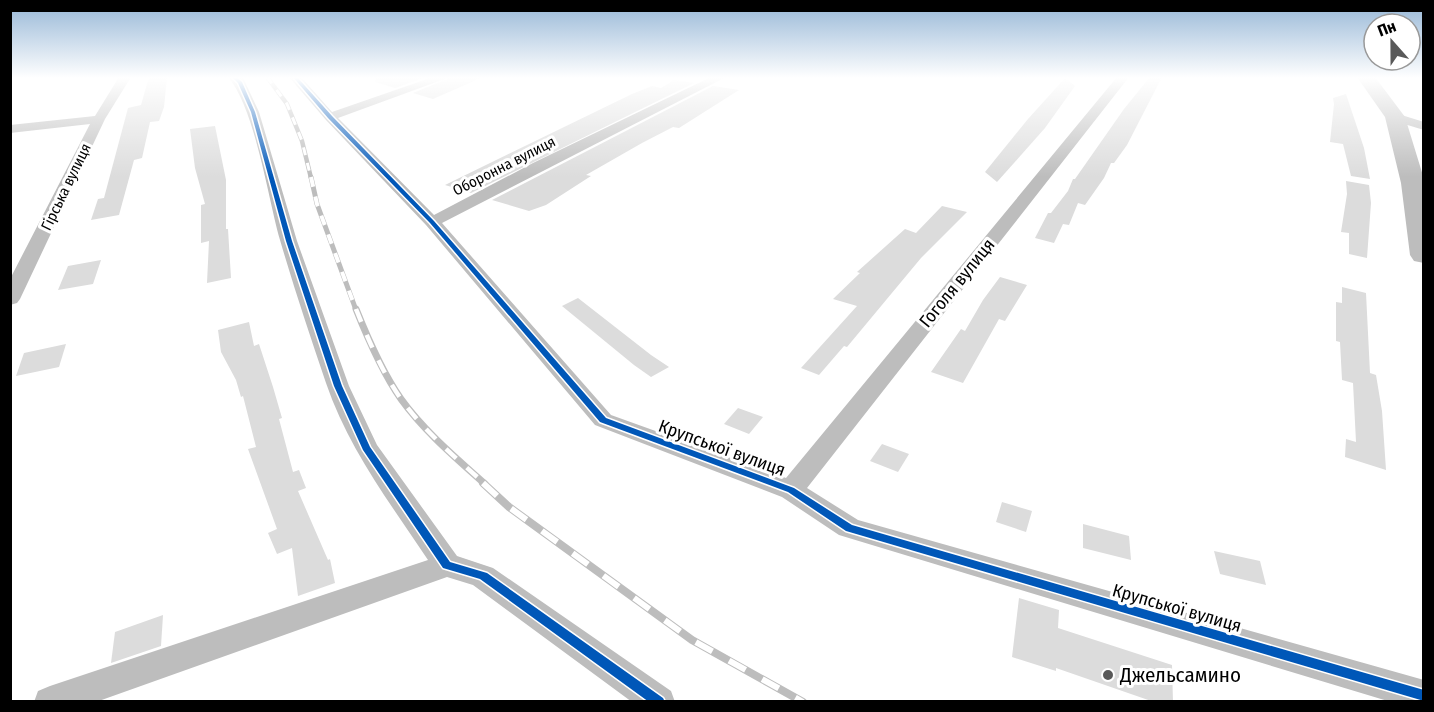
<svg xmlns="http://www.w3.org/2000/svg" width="1434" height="712" viewBox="0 0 1434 712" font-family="'Fira Sans Condensed',sans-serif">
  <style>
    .building { fill: #dcdcdc }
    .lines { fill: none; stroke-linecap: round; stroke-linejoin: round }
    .street { fill: #bdbdbd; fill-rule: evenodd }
    .primary { fill: #bdbdbd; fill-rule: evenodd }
    .rail-far3-casing { stroke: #bdbdbd; stroke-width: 4.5 }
    .rail-far2-casing { stroke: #bdbdbd; stroke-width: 5 }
    .rail-far1-casing { stroke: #bdbdbd; stroke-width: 7 }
    .rail-casing { stroke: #bdbdbd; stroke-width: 8 }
    .rail-far3 { stroke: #fff; stroke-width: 3; stroke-dasharray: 8; stroke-linecap: butt }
    .rail-far2 { stroke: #fff; stroke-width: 4; stroke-dasharray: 10; stroke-linecap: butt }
    .rail-far1 { stroke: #fff; stroke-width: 4.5; stroke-dasharray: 14; stroke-linecap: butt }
    .rail { stroke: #fff; stroke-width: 6; stroke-dasharray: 19; stroke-linecap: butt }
    .cycleway-casing { stroke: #fff; stroke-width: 3 }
    .cycleway { fill: #0057b8; fill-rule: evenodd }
    .poi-dot { fill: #595959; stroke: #fff; stroke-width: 2 }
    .labels { text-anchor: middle; stroke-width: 6; stroke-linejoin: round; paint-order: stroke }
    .far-street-label { font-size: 15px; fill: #000; stroke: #fff }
    .street-label { font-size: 18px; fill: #000; stroke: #fff }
    .near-poi-label { font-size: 21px; fill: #000; stroke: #fff; text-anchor: start }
  </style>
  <rect width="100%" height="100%" fill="#fff"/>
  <!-- building -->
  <g class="building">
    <polygon points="149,77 167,77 164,107 159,121 150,122 142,158 134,160 119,215 91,220 98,199 104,198 128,108 141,105"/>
    <polygon points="376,77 426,77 395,88 375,82"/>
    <polygon points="452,77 483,77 433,99 413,93"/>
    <polygon points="1150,77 1162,77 1127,145 1114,163 1111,163 1104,178 1085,205 1078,203 1069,225 1063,224 1054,243 1035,238 1048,213 1051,213 1068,191 1073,179 1075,179 1124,109"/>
    <polygon points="1065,78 1075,86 1045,128 997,182 985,172 1028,119"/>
    <polygon points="674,80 694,83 471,193 445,185 632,94 652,86 661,88"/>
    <polygon points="713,86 739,90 679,128 673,127 642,143 586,175 591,176 546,205 529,211 492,200"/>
    <polygon points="1346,94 1364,148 1370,179 1351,176 1343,144 1330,142 1334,104 1333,98"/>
    <polygon points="215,126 226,180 226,229 228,229 231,278 207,283 209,241 201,243 201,205 205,204 195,168 190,129"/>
    <polygon points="1346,181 1369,185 1371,203 1367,258 1349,254 1349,233 1341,232 1347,194"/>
    <polygon points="942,206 967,212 921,258 847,347 844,346 819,375 801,368 857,306 833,299 860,273 857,272 905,229 916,233"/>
    <polygon points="101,260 93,284 58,290 68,266"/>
    <polygon points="1000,277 1027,285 1005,321 999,319 963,383 931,372 961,329 965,331 983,300"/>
    <polygon points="1342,287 1366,293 1370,373 1376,375 1382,411 1386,470 1345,457 1346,439 1356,442 1353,383 1342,380 1340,342 1336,341 1336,302 1342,303"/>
    <polygon points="578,298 651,355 669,367 651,377 634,365 562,306"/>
    <polygon points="249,322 254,346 259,344 273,387 282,418 279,419 293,472 299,470 306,488 298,491 328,560 330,559 335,583 298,596 292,548 277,554 268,533 277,529 248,449 256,447 243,396 241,397 236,380 221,352 218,330"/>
    <polygon points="66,344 59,367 16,376 24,353"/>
    <polygon points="738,408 763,417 749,434 724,424"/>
    <polygon points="882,444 909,454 898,472 870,461"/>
    <polygon points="1002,502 1032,511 1026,532 996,522"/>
    <polygon points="1083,524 1129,536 1131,560 1083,548"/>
    <polygon points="1214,551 1260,561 1266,585 1220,574"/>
    <polygon points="1019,598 1059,610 1058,628 1172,665 1173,702 1154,702 1056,668 1056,671 1012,657"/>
    <polygon points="163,615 161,646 111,663 115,632"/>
  </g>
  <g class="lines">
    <!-- street -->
    <g class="street">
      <polygon points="119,77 131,77 105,119 20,299 17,303 10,305 10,279 90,124 10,133 10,125 95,116"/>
      <path d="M228,77H241L244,80L259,112L297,241L349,386L377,445L457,556L493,568L671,691L675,702H632L473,585L447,577L96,702H34L38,691L50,686L428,560C390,503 348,448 326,383C310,336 294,288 280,240C268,198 255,108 228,77Z"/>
      <polygon points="289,77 301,77 332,112 433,77 450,77 338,118 434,215 533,163 711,77 726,77 442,223 611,415 786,478 1117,77 1129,77 807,488 858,520 1424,680 1424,702 1391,702 839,535 782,497 595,425 426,225 326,120"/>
      <polygon points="1395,113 1424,122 1424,130 1391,120 1389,117 1391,114"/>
    </g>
    <!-- primary -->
    <polygon class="primary" points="1357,77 1375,77 1405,117 1424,179 1424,263 1414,261 1410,255 1401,183 1385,117"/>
    <!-- rail-far3 casing -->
    <g class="rail-far3-casing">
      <polyline id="rail-far3" points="267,77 287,104 302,141 311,178"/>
    </g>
    <!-- rail-far2 casing -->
    <g class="rail-far2-casing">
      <polyline id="rail-far2" points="311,177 317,204 356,310"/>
    </g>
    <!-- rail-far1 casing -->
    <g class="rail-far1-casing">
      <path id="rail-far1" d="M356,309C368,339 382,372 401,399C424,431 456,458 485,484"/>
    </g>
    <!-- rail casing -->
    <g class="rail-casing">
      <polyline id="rail" points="483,483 509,507 692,640 803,702"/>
    </g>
    <!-- rail-far3 -->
    <use href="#rail-far3" class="rail-far3"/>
    <!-- rail-far2 -->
    <use href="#rail-far2" class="rail-far2"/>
    <!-- rail-far1 -->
    <use href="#rail-far1" class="rail-far1"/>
    <!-- rail -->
    <use href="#rail" class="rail"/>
    <!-- cycleway casing -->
    <g class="cycleway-casing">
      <g id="cycleway">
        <polygon points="232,77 236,77 242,82 255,112 292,241 342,386 370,447 450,562 487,573 663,698 665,702 649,702 480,579 443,568 363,450 334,386 286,241 251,112 238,83"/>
        <polygon points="293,77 297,77 332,116 434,221 606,418 794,488 852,525 1424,690 1424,701 846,531 788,492 600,422 430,223 328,118"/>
      </g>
    </g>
    <!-- cycleway -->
    <use href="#cycleway" class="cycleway"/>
  </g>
  <!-- sky -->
  <linearGradient id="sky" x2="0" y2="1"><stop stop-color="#95b6d6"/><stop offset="0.44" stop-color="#fff"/><stop offset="1" stop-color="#fff" stop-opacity="0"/></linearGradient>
  <rect width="1434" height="177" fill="url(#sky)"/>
  <!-- markers -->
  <circle class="poi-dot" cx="1108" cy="675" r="6"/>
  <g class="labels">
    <!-- far-street labels -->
    <g class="far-street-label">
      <text transform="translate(504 166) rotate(-27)" y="5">Оборонна вулиця</text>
      <text transform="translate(66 187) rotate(-64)" y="5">Гірська вулиця</text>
    </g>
    <!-- street labels -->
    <g class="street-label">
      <text transform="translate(957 283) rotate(-51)" y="6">Гоголя вулиця</text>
      <text transform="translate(722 448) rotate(20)" y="6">Крупської вулиця</text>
      <text transform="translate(1177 608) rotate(16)" y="6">Крупської вулиця</text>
    </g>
    <!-- near-poi labels -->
    <g class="near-poi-label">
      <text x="1120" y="682">Джельсамино</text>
    </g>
  </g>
  <!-- border -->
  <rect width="1434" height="712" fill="none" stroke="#000000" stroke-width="24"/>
  <!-- north arrow -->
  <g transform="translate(1392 42) rotate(339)"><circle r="28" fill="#ffffff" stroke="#999999" stroke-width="1.5"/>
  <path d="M0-4.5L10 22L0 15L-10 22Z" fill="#595959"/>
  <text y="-9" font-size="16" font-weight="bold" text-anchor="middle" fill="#000000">Пн</text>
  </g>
</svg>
